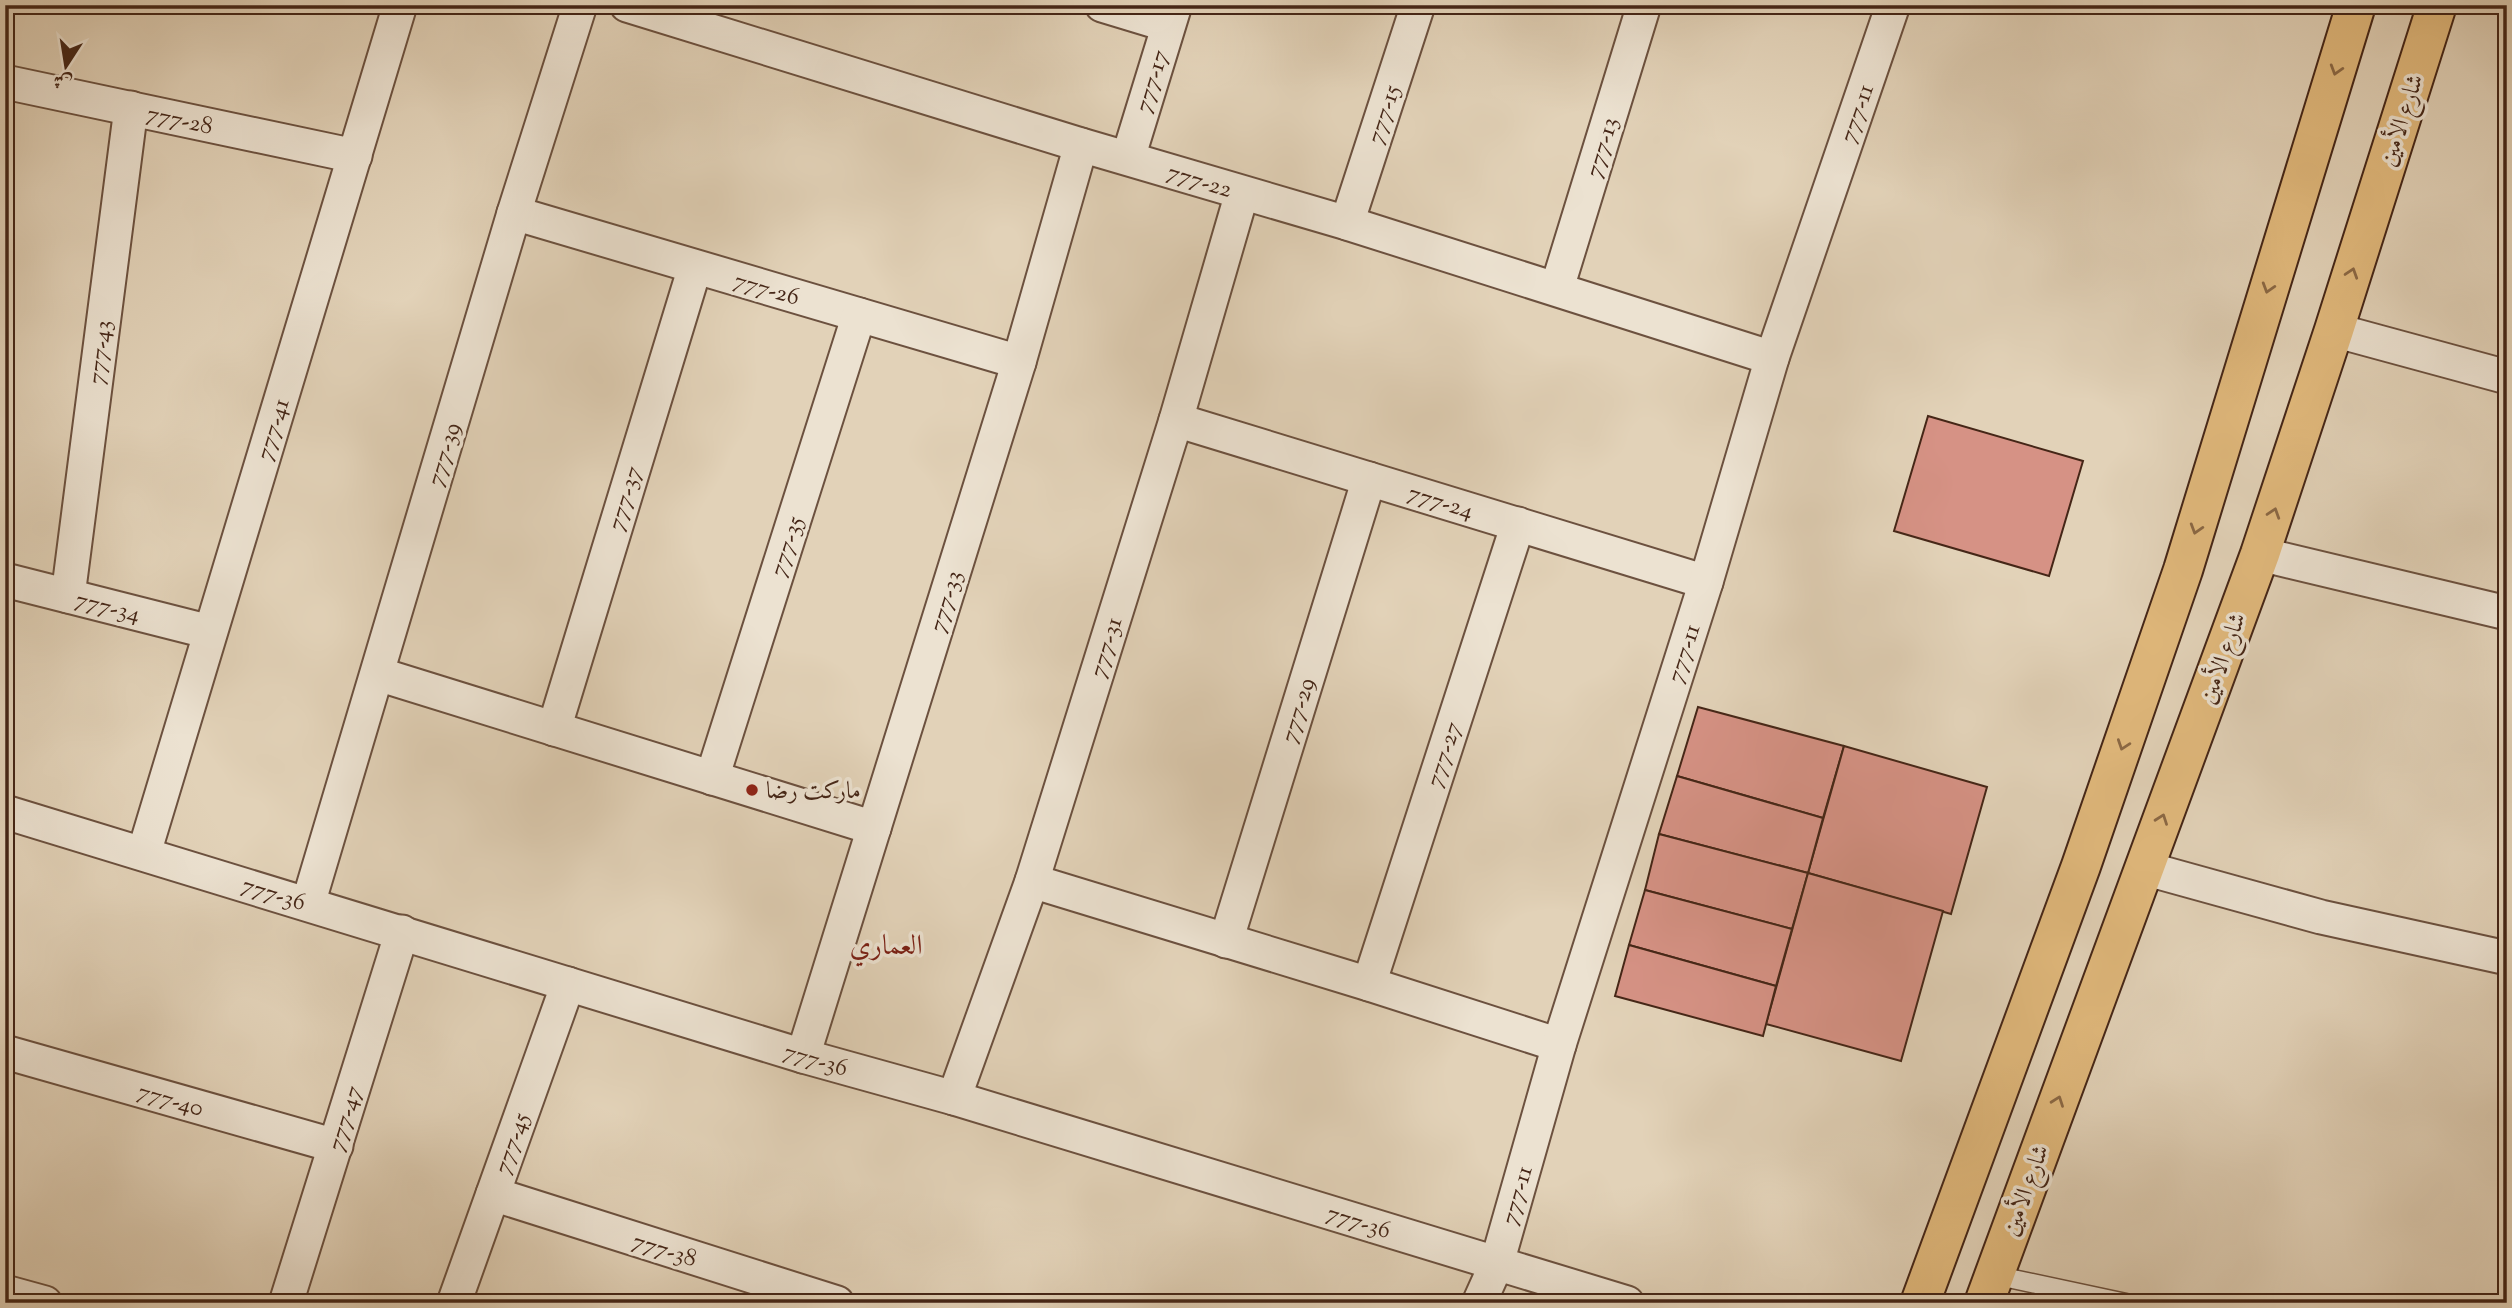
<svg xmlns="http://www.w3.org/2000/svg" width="2512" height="1308" viewBox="0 0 2512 1308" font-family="'Sorts Mill Goudy',Amiri,serif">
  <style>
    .building { fill: #d69285; stroke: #452617; stroke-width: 2 }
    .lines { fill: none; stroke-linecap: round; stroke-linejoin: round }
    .service-casing { stroke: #6c513f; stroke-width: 21 }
    .minor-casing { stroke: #6c513f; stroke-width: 37 }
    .primary-casing { stroke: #452617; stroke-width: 42 }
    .service { stroke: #ece2d1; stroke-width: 18 }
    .minor { stroke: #ece2d1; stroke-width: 33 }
    .primary { stroke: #e1b97c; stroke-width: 38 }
    .oneway { stroke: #8b6844 }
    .poi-dot { fill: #8f2418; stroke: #ece2d1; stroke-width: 2.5 }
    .labels { text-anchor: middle; stroke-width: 7; stroke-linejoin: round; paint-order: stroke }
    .street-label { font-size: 24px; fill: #452617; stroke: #ece2d1 }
    .poi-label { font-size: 24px; fill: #452617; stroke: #ece2d1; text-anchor: start }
    .quarter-label { font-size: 28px; fill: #7a1f14; stroke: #ece2d1 }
  </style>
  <rect width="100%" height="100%" fill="#e2d2b8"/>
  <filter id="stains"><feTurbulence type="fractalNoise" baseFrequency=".00286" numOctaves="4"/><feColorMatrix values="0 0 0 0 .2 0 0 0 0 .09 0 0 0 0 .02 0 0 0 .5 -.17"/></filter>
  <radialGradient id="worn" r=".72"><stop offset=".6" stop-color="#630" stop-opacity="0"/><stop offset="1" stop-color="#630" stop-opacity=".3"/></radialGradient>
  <!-- building -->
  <g class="building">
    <polygon points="1928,416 2083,461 2049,576 1894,531"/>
    <polygon points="1698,707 1844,746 1823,818 1677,776"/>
    <polygon points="1844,746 1987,787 1951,914 1808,873"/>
    <polygon points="1677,776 1823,818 1808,873 1659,834"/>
    <polygon points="1659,834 1808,873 1792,929 1645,890"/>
    <polygon points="1808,873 1943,911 1901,1061 1766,1024"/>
    <polygon points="1645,890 1792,929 1776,986 1629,945"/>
    <polygon points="1629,945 1776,986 1763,1036 1615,996"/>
  </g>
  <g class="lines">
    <!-- service casing -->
    <g class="service-casing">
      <polyline id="service" points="1994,1275 2126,1303"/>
    </g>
    <!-- minor casing -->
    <g class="minor-casing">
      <g id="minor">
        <polyline points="627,5 1081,145 1347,223 1772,358"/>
        <polyline points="1102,5 1168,25"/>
        <polyline points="5,82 355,156"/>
        <polyline points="1128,158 1175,5"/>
        <polyline points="514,213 1019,362"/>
        <polyline points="1347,223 1418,5"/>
        <polyline points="1557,288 1644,5"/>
        <polyline points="2334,330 2507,377"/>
        <polyline points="1176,420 1706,582"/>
        <polyline points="2260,554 2507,613"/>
        <polyline points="5,580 210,632"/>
        <polyline points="68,596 131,108"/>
        <polyline points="378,674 874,828"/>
        <polyline points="554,729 695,267"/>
        <polyline points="712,778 859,315"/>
        <polyline points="5,812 803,1056 954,1098 1627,1303"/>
        <polyline points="144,853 400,5"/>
        <polyline points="2144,868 2321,917 2507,958"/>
        <polyline points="1032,881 1369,984 1559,1045"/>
        <polyline points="308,904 514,213 580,5"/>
        <polyline points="1226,941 1369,479"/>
        <polyline points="1369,984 1518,524"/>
        <polyline points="5,1052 336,1146"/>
        <polyline points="803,1056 1019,362 1081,145"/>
        <polyline points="954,1098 1032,881 1176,420 1242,193"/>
        <polyline points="493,1194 837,1303"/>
        <polyline points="5,1292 45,1303"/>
        <polyline points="286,1303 402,932"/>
        <polyline points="454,1303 568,984"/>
        <polyline points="1479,1303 1497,1263 1559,1045 1706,582 1772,358 1893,5"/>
      </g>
    </g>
    <!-- primary casing -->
    <g class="primary-casing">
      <g id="primary">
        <polyline points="1920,1303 2081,866 2183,570 2356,5"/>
        <polyline points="1984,1303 2260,554 2334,330 2437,5"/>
      </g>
    </g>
    <!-- service -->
    <use href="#service" class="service"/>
    <!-- minor -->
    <use href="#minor" class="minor"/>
    <!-- primary -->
    <use href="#primary" class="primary"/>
  </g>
  <!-- one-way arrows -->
  <defs><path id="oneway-chevron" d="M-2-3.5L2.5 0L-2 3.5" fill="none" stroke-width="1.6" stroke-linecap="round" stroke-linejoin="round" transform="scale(1.75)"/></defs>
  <g class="oneway">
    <use href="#oneway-chevron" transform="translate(2336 70) rotate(107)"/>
    <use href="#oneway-chevron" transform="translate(2352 273) rotate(-72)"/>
    <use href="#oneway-chevron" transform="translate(2268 288) rotate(107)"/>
    <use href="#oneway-chevron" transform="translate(2274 513) rotate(-72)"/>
    <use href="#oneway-chevron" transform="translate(2196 529) rotate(107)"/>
    <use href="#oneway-chevron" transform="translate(2123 745) rotate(109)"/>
    <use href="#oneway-chevron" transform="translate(2162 819) rotate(-70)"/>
    <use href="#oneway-chevron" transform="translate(2058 1101) rotate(-70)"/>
  </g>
  <!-- markers -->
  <circle class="poi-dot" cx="752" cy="790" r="7"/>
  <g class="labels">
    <!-- street labels -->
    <g class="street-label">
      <text transform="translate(1151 81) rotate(-73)" y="8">777-17</text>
      <text transform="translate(1856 113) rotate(-71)" y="8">777-11</text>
      <text transform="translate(1383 114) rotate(-72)" y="8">777-15</text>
      <text transform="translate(180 119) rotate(12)" y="8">777-28</text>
      <text transform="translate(2401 120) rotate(-72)" y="8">شارع الأمين</text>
      <text transform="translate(1601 147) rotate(-73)" y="8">777-13</text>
      <text transform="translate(1200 180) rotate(17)" y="8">777-22</text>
      <text transform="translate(767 288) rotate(16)" y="8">777-26</text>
      <text transform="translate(99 352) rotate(-83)" y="8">777-43</text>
      <text transform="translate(272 429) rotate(-73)" y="8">777-41</text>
      <text transform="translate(443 454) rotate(-73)" y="8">777-39</text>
      <text transform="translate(624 498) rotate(-73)" y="8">777-37</text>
      <text transform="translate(1441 501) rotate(17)" y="8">777-24</text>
      <text transform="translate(786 546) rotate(-72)" y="8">777-35</text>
      <text transform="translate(945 601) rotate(-73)" y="8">777-33</text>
      <text transform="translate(108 606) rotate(14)" y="8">777-34</text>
      <text transform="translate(1105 647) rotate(-73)" y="8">777-31</text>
      <text transform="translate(1683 653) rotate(-72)" y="8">777-11</text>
      <text transform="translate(2222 658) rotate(-70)" y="8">شارع الأمين</text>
      <text transform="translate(1297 710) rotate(-73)" y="8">777-29</text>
      <text transform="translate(1443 754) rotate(-72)" y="8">777-27</text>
      <text transform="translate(274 893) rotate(17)" y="8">777-36</text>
      <text transform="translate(816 1059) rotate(16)" y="8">777-36</text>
      <text transform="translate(171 1099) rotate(16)" y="8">777-40</text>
      <text transform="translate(344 1118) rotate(-73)" y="8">777-47</text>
      <text transform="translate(511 1143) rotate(-71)" y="8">777-45</text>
      <text transform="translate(2025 1190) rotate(-70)" y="8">شارع الأمين</text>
      <text transform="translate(1516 1195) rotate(-74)" y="8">777-11</text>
      <text transform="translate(1359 1221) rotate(17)" y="8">777-36</text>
      <text transform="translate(665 1249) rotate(17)" y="8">777-38</text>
    </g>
    <!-- poi labels -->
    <g class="poi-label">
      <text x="766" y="798">ماركت رضا</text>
    </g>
    <!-- quarter labels -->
    <g class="quarter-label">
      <text x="886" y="954">العماري</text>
    </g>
  </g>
  <!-- margin -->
  <rect width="2512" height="1308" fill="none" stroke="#e2d2b8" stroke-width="28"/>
  <rect x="7" y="7" width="2498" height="1294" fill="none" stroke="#452617" stroke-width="3.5"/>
  <rect x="14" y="14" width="2484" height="1280" fill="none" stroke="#452617" stroke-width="2"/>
  <!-- north arrow -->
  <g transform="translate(66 66) rotate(192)" stroke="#ece2d1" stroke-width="5" paint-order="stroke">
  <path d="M0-5L12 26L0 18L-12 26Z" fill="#452617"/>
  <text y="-10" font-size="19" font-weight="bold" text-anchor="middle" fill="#452617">ش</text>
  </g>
  <rect width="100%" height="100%" filter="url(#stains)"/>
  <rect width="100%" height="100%" fill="url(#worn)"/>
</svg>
